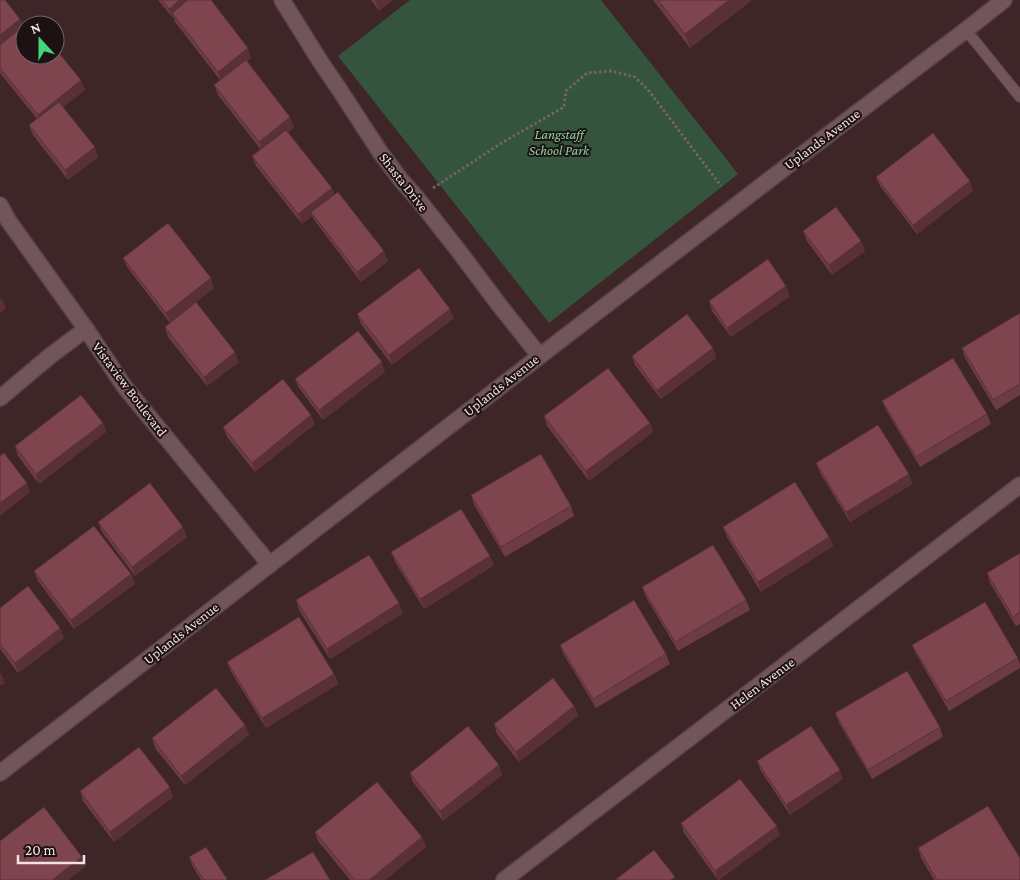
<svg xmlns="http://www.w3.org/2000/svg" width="1020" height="880" viewBox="0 0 1020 880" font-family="'Crimson Pro',serif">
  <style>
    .green { fill: #34543d }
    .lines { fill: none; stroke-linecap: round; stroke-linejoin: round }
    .lane-casing { stroke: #594448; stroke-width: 12 }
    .street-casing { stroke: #594448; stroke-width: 18 }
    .path { stroke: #786265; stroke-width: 3; stroke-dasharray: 2.5 2.5; stroke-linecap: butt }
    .lane { stroke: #715559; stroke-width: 10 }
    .street { stroke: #715559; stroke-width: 15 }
    .wall { fill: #6d3b43 }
    .shaded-wall { fill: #593037 }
    .building { fill: #7f454e; stroke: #593037 }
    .labels { text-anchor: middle; stroke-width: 4; stroke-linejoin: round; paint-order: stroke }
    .park-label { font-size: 14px; font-style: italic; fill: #87d59d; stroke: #1d1113 }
    .street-label { font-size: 14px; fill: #f3e2e4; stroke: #1d1113 }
  </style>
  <rect width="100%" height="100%" fill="#3d2528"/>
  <!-- green -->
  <polygon class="green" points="410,0 601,0 738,174 549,323 338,56"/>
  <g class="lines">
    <!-- lane casing -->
    <g class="lane-casing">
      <polyline id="lane" points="966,30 1020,97"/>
    </g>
    <!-- street casing -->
    <g class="street-casing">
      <g id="street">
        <polyline points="282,0 320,61 341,92 380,152 401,180 417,198 458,250 500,306 539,355"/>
        <polyline points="0,205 8,220 86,329 124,386 270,565"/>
        <polyline points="0,398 50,356 86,329"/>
        <path d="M0,773C322,525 642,275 966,30L1004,0"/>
        <polyline points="504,880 1020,485"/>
      </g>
    </g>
    <!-- path -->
    <polyline class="path" points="433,188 500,144 564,107 566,91 587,73 611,71 635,77 649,91 721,186"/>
    <!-- lane -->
    <use href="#lane" class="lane"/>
    <!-- street -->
    <use href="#street" class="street"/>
  </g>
  <!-- wall -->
  <g class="wall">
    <polygon points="0,0 20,19 23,26 85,90 63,107 98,157 68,180 33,135 29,125 37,119 0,73"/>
    <polygon points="158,0 211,0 251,58 247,61 294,127 288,132 332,188 334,194 388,261 361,282 315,221 312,216 302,224 256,166 252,156 261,150 218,95 214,85 220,80 175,22 174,18 173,18"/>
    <polygon points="371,0 393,0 379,11"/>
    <polygon points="653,0 752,0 690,48"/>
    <polygon points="876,177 973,191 917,234 880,186"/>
    <polygon points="803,231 861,241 865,251 832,275 807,241"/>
    <polygon points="123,258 214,288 196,302 239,362 207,386 168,337 165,327 170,323 127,267"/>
    <polygon points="790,296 731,337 712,311 709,301"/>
    <polygon points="1020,313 1020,395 996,410 965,358 962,348"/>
    <polygon points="357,314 454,318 392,365 361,324"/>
    <polygon points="713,348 716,358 661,399 635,365 632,356"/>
    <polygon points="385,372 323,420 299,388 295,379"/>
    <polygon points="882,401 987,414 991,424 920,467 886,410"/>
    <polygon points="544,416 650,423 653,432 589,481 547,426"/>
    <polygon points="103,423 106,432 39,484 18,456 15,446"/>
    <polygon points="315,424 255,472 227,437 223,427"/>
    <polygon points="816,463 909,474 912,484 850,522 820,473"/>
    <polygon points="471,495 571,506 574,516 505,557 474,505"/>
    <polygon points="98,522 187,537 135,576 102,532"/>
    <polygon points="723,527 829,537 833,546 761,592 727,537"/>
    <polygon points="391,552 490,556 494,565 424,609 395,562"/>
    <polygon points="1020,553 1020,624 1016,626 990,583 987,573"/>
    <polygon points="34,571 131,574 135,584 74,629 38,581"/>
    <polygon points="642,587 746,600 750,610 678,651 646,597"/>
    <polygon points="296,600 403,613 330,659 299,610"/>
    <polygon points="0,608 60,628 64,638 18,673 0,649"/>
    <polygon points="560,645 666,654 670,664 596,708 564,655"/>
    <polygon points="912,645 1018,658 1020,664 1020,668 949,711 916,654"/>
    <polygon points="227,662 334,674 338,684 266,728 231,672"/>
    <polygon points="574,706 578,716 519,762 497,734 494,724"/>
    <polygon points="835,713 940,727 943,737 872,779 839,723"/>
    <polygon points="245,725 249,735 185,785 155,748 152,738"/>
    <polygon points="757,761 843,779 790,815 761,771"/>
    <polygon points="499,765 502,775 443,821 413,782 410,773"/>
    <polygon points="80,791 173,797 114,842 83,801"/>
    <polygon points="681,823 780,835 719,880 718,880 684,833"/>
    <polygon points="315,832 422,837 426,847 385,880 350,880 318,841"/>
    <polygon points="918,848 1020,880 934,880 921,858"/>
    <polygon points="189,857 227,880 201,880 193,867"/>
  </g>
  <!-- shaded-wall -->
  <g class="shaded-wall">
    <polygon points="180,0 196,0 172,13 174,18 173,18 169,9"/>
    <polygon points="377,0 393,0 379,11 375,1"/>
    <polygon points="729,0 752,0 690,48 685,34"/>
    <polygon points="20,19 24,29 0,47 0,35"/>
    <polygon points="248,48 251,58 221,81 218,72"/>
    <polygon points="81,80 85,90 41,125 38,115"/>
    <polygon points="290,117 294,127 262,152 259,142"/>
    <polygon points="95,147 98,157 68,180 65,170"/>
    <polygon points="970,181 973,191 917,234 913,225"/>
    <polygon points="332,188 336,198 311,212 312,216 302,224 298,214"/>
    <polygon points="861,241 865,251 832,275 829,265"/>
    <polygon points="384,251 388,261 361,282 357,272"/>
    <polygon points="211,278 214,288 170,323 166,313"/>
    <polygon points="786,286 790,296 731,337 727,328"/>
    <polygon points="2,299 6,309 0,313 0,300"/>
    <polygon points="450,309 454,318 392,365 389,355"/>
    <polygon points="713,348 716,358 661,399 657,390"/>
    <polygon points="235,352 239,362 207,386 204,377"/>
    <polygon points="382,362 385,372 323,420 319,410"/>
    <polygon points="311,415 315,424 255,472 252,463"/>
    <polygon points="103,423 106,432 39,484 36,474"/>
    <polygon points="650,423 653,432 589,481 586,471"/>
    <polygon points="909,474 912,484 850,522 846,512"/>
    <polygon points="27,483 30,492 0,516 0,503"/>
    <polygon points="183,527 187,537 135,576 132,567"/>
    <polygon points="829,537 833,546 761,592 758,582"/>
    <polygon points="490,556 494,565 424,609 420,599"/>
    <polygon points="131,574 135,584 74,629 71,620"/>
    <polygon points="399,603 403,613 330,659 327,649"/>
    <polygon points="60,628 64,638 18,673 15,663"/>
    <polygon points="1,673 5,683 0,686 0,674"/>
    <polygon points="334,674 338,684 266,728 262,718"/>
    <polygon points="574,706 578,716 519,762 516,752"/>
    <polygon points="245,725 249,735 185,785 181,776"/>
    <polygon points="499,765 502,775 443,821 440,811"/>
    <polygon points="840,770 843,779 790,815 786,805"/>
    <polygon points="170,787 173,797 114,842 110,832"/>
    <polygon points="777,826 780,835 719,880 718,880 715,871"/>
    <polygon points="422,837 426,847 385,880 369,880"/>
    <polygon points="82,857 86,866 68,880 52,880"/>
  </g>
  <!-- building -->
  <g class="building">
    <polygon points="0,0 5,0 20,19 0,35"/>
    <polygon points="162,0 180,0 169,9"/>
    <polygon points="188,0 211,0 248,48 218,72 172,13"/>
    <polygon points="658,0 729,0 685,34"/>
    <polygon points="32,19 37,25 25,25 25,55 55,55 55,48 81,80 38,115 0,68 0,45"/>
    <polygon points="246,60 290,117 259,142 214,85"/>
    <polygon points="59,102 95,147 65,170 29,125"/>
    <polygon points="286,130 332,188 298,214 252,156"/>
    <polygon points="933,133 970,181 913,225 876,177"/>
    <polygon points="338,192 384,251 357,272 311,212"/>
    <polygon points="836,207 861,241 829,265 803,231"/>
    <polygon points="168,223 211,278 166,313 123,258"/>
    <polygon points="768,259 786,286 727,328 709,301"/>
    <polygon points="419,268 450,309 389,355 357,314"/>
    <polygon points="196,302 235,352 204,377 165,327"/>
    <polygon points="1020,313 1020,384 993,400 962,348"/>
    <polygon points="687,314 713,348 657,390 632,356"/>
    <polygon points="358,331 382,362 319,410 295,379"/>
    <polygon points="953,358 987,414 916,457 882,401"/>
    <polygon points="608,368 650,423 586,471 544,416"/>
    <polygon points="283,379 311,415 252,463 223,427"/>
    <polygon points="81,395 103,423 36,474 15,446"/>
    <polygon points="878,425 909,474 846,512 816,463"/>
    <polygon points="4,453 27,483 0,503 0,456"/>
    <polygon points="541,454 571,506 501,547 471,495"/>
    <polygon points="795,482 829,537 758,582 723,527"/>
    <polygon points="150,483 183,527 132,567 98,522"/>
    <polygon points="461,509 490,556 420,599 391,552"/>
    <polygon points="94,526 131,574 71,620 34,571"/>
    <polygon points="713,545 746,600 675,642 642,587"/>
    <polygon points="1020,553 1020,612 1013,617 987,573"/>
    <polygon points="369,555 399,603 327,649 296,600"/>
    <polygon points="28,586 60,628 15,663 0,644 0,608"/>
    <polygon points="634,600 666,654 593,699 560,645"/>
    <polygon points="985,602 1018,658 946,701 912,645"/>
    <polygon points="299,617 334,674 262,718 227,662"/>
    <polygon points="907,671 940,727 868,770 835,713"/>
    <polygon points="553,678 574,706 516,752 494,724"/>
    <polygon points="216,688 245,725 181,776 152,738"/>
    <polygon points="468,726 499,765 440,811 410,773"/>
    <polygon points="811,726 840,770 786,805 757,761"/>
    <polygon points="139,747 170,787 110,832 80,791"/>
    <polygon points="740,779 777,826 715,871 681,823"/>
    <polygon points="377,782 422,837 369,880 355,880 315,832"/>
    <polygon points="988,806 1020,858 1020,880 937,880 918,848"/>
    <polygon points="44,807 82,857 52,880 0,880 0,841"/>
    <polygon points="206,847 227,879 226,880 204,880 189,857"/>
    <polygon points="654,850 675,877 671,880 615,880"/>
    <polygon points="313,852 330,880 265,880"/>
  </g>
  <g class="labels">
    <!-- park labels -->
    <g class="park-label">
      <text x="559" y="139">Langstaff<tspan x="559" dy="16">School Park</tspan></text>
    </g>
    <!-- street labels -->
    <g class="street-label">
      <text transform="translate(822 139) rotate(-37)" y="5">Uplands Avenue</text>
      <text transform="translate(404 182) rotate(52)" y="5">Shasta Drive</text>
      <text transform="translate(501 385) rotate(-38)" y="5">Uplands Avenue</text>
      <text transform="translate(130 389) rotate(53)" y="5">Vistaview Boulevard</text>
      <text transform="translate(181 633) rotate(-38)" y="5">Uplands Avenue</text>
      <text transform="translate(762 683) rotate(-37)" y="5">Helen Avenue</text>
    </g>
  </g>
  <!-- north arrow -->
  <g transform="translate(40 40) rotate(339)"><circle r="24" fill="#1d1113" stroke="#736567"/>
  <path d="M0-4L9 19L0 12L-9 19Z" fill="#41d77c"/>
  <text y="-8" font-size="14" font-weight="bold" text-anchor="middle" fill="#f3e2e4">N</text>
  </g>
  <!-- scale -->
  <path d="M18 855v8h66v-8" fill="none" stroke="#f3e2e4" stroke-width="2.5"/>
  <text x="25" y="855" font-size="15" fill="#f3e2e4" stroke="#1d1113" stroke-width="4" paint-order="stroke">20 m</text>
</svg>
